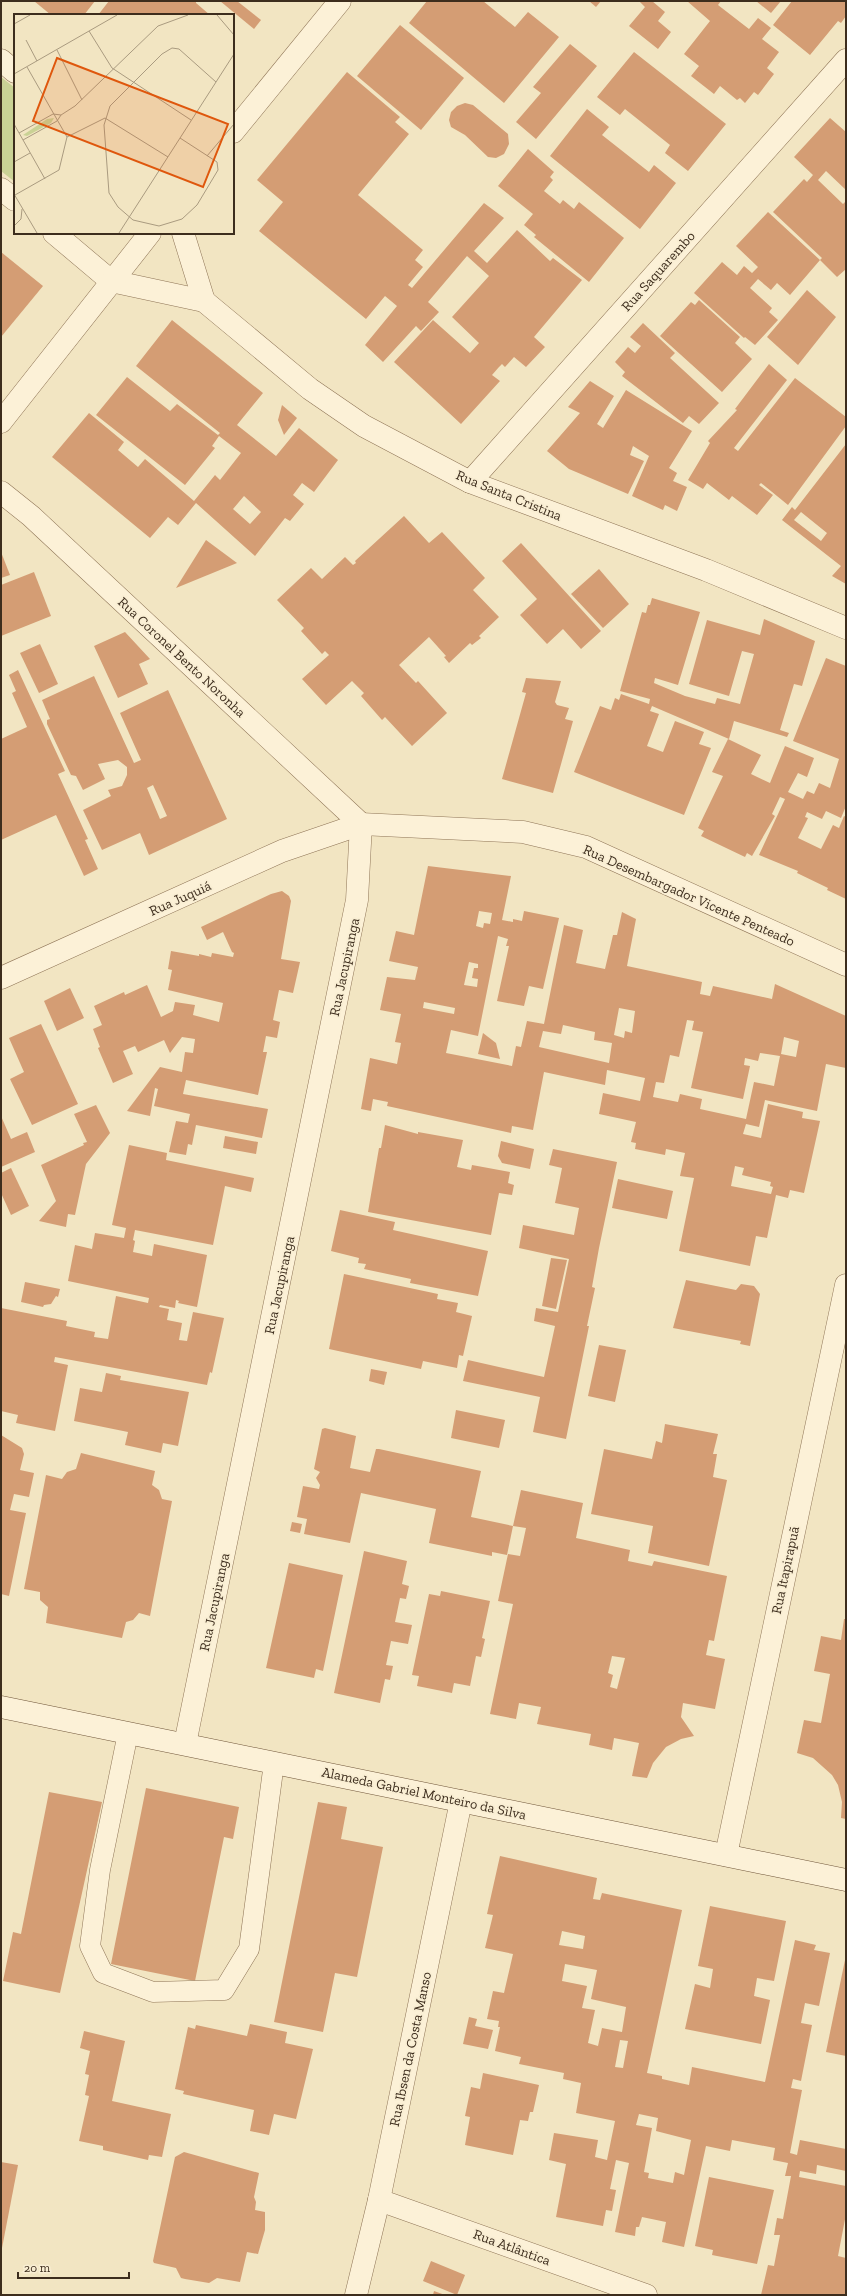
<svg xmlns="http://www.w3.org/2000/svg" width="847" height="2296" viewBox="0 0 847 2296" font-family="'Zilla Slab',serif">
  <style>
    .green { fill: #cad295 }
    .building { fill: #d49d74; fill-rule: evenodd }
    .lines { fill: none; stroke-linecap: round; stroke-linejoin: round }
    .lane-casing { stroke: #8f7557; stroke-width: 21 }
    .street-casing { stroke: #8f7557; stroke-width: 23 }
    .secondary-casing { stroke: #70563a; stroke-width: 23 }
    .lane { stroke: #fcf1d7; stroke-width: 20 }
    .street { stroke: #fcf1d7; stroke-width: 22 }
    .secondary { stroke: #fcf1d7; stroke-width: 22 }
    .labels { text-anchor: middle; stroke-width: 3.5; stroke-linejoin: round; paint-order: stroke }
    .street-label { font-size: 14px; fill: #3d2d1d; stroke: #f9eed3 }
    .inset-road { fill: none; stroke: #aa9b80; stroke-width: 1 }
    .view { fill: #df570d; fill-opacity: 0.15; stroke: #df570d; stroke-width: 2 }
    .inset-edge { fill: none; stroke: #3d2d1d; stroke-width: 2 }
  </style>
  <rect width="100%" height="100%" fill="#f2e5c2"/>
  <!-- green -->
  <polygon class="green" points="1,77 15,88 15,182 1,171"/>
  <!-- building -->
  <g class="building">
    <polygon points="34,1 95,1 84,15 51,15"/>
    <polygon points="109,1 196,1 196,3 210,15 98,15"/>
    <polygon points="220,1 237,1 261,20 254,29"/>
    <polygon points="427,1 483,1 515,27 528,12 559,37 504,103 409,23"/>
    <polygon points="589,1 601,1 596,7"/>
    <polygon points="639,1 652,1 665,12 658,21 671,32 658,49 629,26 645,7"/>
    <polygon points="687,1 721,1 718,5 749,29 758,18 771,28 762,39 779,52 767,68 774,74 758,95 754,92 745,103 740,98 737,100 720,86 714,94 691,76 699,66 684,54 710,21"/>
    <polygon points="756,1 781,1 771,13"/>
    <polygon points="792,1 846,1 846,16 841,23 838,21 810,55 773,25"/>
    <polygon points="400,25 464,78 421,130 357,76"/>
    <polygon points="570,44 597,66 536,139 516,122 541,93 533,87"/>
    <polygon points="634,52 726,124 688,171 665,153 670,145 625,109 620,115 597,97"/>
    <polygon points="347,72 400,117 395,122 409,134 358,195 423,250 415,260 423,267 408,285 412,288 484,203 504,218 474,251 487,263 517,230 550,261 553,258 582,280 534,337 545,347 526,367 514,357 505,367 502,364 499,367 492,375 500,381 461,424 394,362 433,320 470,353 479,343 452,317 489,276 467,256 428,302 439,312 421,331 416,326 383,362 365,345 397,306 385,296 366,319 259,231 283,202 257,180"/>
    <polygon points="465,103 473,105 508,134 509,144 504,154 496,158 488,157 465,135 451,127 449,120 451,112 457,106"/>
    <polygon points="587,109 609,127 602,135 649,172 654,165 676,183 640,229 550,156"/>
    <polygon points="830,118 846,132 846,190 826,171 818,180 843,204 846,201 846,269 837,277 820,260 822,258 773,212 804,179 807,182 813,175 794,157"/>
    <polygon points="528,149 554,172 550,177 553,180 544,191 560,204 563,200 574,209 579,202 624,238 589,282 534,237 536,235 524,225 533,214 498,186"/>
    <polygon points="768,212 820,260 790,295 777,283 771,290 758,279 750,288 772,308 769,312 778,320 755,345 745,337 744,338 694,293 722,262 737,275 744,266 752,273 758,267 736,246"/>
    <polygon points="1,252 43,286 1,337"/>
    <polygon points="807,290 836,317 798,365 767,337"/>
    <polygon points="699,300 740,337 735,343 752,359 722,392 660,336 691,302 695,305"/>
    <path d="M172,320L263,393L237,425L276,456L299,428L338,460L314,492L302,483L293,495L304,504L290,521L285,518L255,556L196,503L178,525L168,517L150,538L52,457L89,413L124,442L118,450L138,467L145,459L194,501L215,475L220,480L241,453L219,436L212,446L215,448L185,485L96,415L127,377L170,411L177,404L218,435L220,433L136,366ZM244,496L261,512L250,524L233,509Z"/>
    <polygon points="643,323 675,353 670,358 719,403 699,424 689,416 683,423 622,376 625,372 615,362 628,347 635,353 641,346 630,337"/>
    <polygon points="769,364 787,380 734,448 738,451 795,378 846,417 846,426 788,505 761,483 759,485 773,495 757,515 732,496 729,500 707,483 703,489 688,480 710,443 708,441 737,410 735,409"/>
    <polygon points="590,381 614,396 597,424 603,428 626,390 692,431 669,468 677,473 673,481 687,487 677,511 665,505 663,510 632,496 649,456 633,446 630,455 644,461 628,494 569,469 547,451 580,413 568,407"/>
    <polygon points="282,405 297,418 284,435 278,420"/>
    <path d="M846,444V584L832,576L841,566L782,520L792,507L795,510ZM801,512L827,533L821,541L794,520Z"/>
    <polygon points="404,516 429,543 442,532 485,578 473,590 499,617 479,636 481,638 472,645 470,643 449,663 444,657 446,656 429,637 399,665 416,683 418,681 447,713 412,746 385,717 382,720 361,696 364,693 352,681 326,705 302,679 329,655 325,651 322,654 301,631 304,628 277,600 311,568 322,579 345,557 353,565 356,563 355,561"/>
    <polygon points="206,540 237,563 176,588"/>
    <polygon points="521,543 601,631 581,649 563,629 547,644 520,615 537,599 502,561"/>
    <polygon points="1,552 10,575 1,578"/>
    <polygon points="599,569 629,604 603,628 571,594"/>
    <polygon points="34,572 51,616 1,636 1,585"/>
    <polygon points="652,598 700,612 678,685 655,678 654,683 685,696 715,704 717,698 740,704 754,654 742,651 729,696 689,684 707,620 760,635 764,619 815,641 802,686 794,684 780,730 789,733 787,737 734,721 729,739 652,706 650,711 659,714 647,746 663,752 675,721 704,732 699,744 711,748 684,815 574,772 600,706 611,710 615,698 619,700 621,694 649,704 650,699 620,691 642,612 646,613 648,605 650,605"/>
    <polygon points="125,632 150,659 139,664 148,684 118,698 94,646"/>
    <polygon points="40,644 58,684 39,693 20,653"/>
    <polygon points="826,658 846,666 846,806 841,818 826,811 822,819 807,812 805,817 808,818 798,838 821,849 833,825 839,828 844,816 846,817 846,899 827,890 828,888 797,873 798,871 759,855 785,799 780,797 772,814 775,816 752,856 747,853 745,857 701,836 704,831 698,828 723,776 712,772 728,739 761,755 751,774 770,783 785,746 814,758 807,777 798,773 788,792 803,799 807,791 814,794 819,783 830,788 839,759 793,741"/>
    <polygon points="18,670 65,771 58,774 88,839 85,840 98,869 84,876 56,815 1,840 1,739 27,727 12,693 16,691 9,675"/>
    <path d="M94,676L134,763L141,760L120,713L168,690L227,819L149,855L140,833L102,850L83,810L111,796L108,790L122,786L127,775V767L118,760L98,764L105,779L83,790L76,776L71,775L47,724V720L50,719L42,700ZM153,785L167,816L160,819L147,788Z"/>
    <polygon points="526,678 561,681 555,702 557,705 569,708 565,719 573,721 553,793 502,779 526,693 522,692"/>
    <path d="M428,866L511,876L502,920L513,922V919L522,921L524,911L559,918L543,989L529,986L524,1006L497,1001L509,946H506L508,939L498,936L478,1036L451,1030L446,1053L512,1066L516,1046L521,1047L527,1021L544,1024L564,925L583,930L576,963L605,969L613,935H617L622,912L636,919L627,966L702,982L700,994L710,996L713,986L772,999L775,984L846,1016V1068L826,1064L817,1111L765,1100L759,1127L746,1124L743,1134L761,1138L768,1104L803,1112L802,1118L820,1121L804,1193L790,1190L788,1198L776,1195L767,1238L756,1236L750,1266L679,1251L694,1178L680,1176L685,1153L666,1149L665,1155L635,1149L636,1143L631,1142L636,1122L599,1114L603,1093L640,1101L645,1078L607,1070L605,1085L544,1072L533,1130L512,1126L511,1133L387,1106L388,1102L373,1099L371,1111L361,1109L370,1058L397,1064L401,1043L395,1042L401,1014L380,1010L387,977L415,980L418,967L389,961L396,931L414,935ZM479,911L492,913L490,924L484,923L483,928L476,926ZM469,962L478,964V968H474L472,978L478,979L477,987L464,985ZM424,1002L455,1008L454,1014L423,1008ZM619,1008L635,1011L632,1033L625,1031L624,1038L614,1035ZM687,1020L694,1021L692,1030L703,1032L691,1088L743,1099L750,1066L744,1065L745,1058L758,1061L760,1053L780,1056L774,1086L754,1082L746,1119L700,1109L702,1099L680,1094L678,1102L653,1097L656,1082L664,1083L670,1055L679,1057ZM563,1025L595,1032L594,1040L612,1043L609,1063L539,1047L543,1031L561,1034ZM784,1037L799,1041L796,1057L781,1054ZM735,1166L744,1168L742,1175L771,1182L770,1186L773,1187L771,1194L731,1186Z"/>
    <polygon points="282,891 289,896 291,901 281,959 300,962 293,993 279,990 273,1020 280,1022 277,1038 266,1036 263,1052 267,1052 258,1095 186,1080 183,1094 268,1109 262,1138 196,1125 192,1145 188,1144 186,1155 169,1152 176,1121 188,1123 190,1114 154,1106 158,1089 155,1088 150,1116 127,1111 160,1067 182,1072 185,1052 193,1053 195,1039 182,1037 170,1053 164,1040 138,1052 135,1046 123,1051 133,1074 113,1083 98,1048 100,1047 93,1029 102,1025 94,1006 124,992 125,995 147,985 161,1017 173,1011 175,1002 195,1005 193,1015 219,1022 223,1003 168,990 172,970 168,969 171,951 199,956 199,954 211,957 212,953 233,957 234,953 232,952 223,932 207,940 201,927 271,894"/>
    <polygon points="70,988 84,1018 57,1031 44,1001"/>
    <polygon points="41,1024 78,1104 32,1125 10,1079 24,1072 9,1038"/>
    <polygon points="483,1033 496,1043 500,1059 478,1054"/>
    <polygon points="96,1105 110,1133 86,1164 75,1215 68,1214 66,1227 39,1221 56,1201 41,1165 84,1145 83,1143 87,1142 74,1114"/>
    <polygon points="1,1116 11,1139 27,1132 35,1152 1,1167"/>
    <polygon points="385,1125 418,1134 418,1132 463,1140 457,1167 471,1170 472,1165 510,1172 508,1183 514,1185 512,1195 499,1193 491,1235 368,1212 379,1148 381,1148"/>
    <polygon points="225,1136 258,1142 256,1154 223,1148"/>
    <polygon points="501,1141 534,1149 530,1169 502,1163 498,1156"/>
    <polygon points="129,1145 167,1153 166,1160 254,1178 251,1192 225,1186 213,1245 135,1230 133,1240 135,1241 133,1252 152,1256 154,1244 207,1255 197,1307 178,1303 179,1301 176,1300 175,1308 160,1305 159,1307 169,1309 167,1320 182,1323 179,1340 187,1341 193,1312 224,1318 212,1373 210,1372 207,1385 55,1357 54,1362 68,1365 55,1431 16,1423 18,1415 1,1411 1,1308 67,1321 66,1326 95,1332 94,1337 108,1339 116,1296 148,1303 149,1298 68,1281 75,1245 92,1249 95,1233 124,1238 126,1228 112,1225"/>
    <polygon points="553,1149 617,1162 599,1248 592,1287 595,1288 587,1326 589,1326 566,1439 533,1432 540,1397 463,1381 468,1360 544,1377 555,1326 534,1321 536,1308 558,1312 569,1259 519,1248 523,1225 574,1235 579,1208 555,1203 562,1168 549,1165"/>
    <polygon points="11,1168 29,1206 11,1215 1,1193 1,1173"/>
    <polygon points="618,1179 673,1191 667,1219 612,1208"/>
    <polygon points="340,1210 395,1222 393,1230 488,1251 478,1296 410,1283 411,1279 364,1269 366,1264 358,1263 359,1258 331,1251"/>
    <polygon points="551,1258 567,1260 556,1309 542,1306"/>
    <polygon points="344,1274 438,1294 437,1299 458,1303 456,1312 472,1316 463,1356 459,1355 457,1368 423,1361 421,1369 329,1349"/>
    <polygon points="686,1280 736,1290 741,1284 754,1286 760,1294 750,1346 740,1344 741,1341 673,1328"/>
    <polygon points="25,1282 60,1289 58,1297 56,1296 51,1304 44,1305 43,1307 21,1302"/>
    <polygon points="599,1345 626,1350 615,1402 588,1396"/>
    <polygon points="371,1369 387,1372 384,1385 369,1381"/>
    <polygon points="106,1373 121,1376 120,1380 189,1392 178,1446 163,1443 161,1453 125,1445 128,1432 74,1421 80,1388 102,1392"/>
    <polygon points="456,1410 505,1420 499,1448 451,1438"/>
    <polygon points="665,1424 718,1434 713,1454 717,1454 713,1477 727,1480 709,1566 648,1553 653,1526 591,1514 604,1449 652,1459 656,1441 662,1443"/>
    <polygon points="325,1428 356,1436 350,1468 370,1472 376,1449 379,1449 481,1471 471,1517 513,1526 507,1555 492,1552 492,1556 429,1543 436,1509 361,1493 350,1543 304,1534 307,1519 297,1517 303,1486 319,1489 320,1485 316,1478 320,1472 314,1469 322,1429"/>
    <polygon points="1,1435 22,1448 24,1454 20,1470 34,1473 29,1497 14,1494 10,1510 26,1513 9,1596 1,1594"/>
    <polygon points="81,1453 155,1471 152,1485 159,1490 162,1499 172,1501 150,1616 139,1613 133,1620 126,1622 122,1638 46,1623 48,1607 40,1600 40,1592 24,1589 46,1475 62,1479 67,1472 76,1469"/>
    <path d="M521,1490L583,1503L576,1538L630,1550L628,1561L652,1566L654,1561L727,1576L714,1641L709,1640L706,1655L725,1659L715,1709L683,1703L681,1717L694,1736L681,1739L666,1747L653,1763L647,1778L632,1776L639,1743L614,1738L612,1750L589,1745L591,1734L537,1724L541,1707L519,1703L516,1719L490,1714L513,1604L498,1601L508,1554L520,1556L526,1528L513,1526ZM612,1656L625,1658L617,1689L610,1687L613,1675L608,1673Z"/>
    <polygon points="292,1522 302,1524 300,1533 290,1531"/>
    <polygon points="364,1551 407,1561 402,1584 409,1586 406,1599 400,1598 395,1622 412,1625 408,1644 391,1641 386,1665 393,1666 390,1680 385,1679 380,1703 334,1693"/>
    <polygon points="289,1563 343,1575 323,1671 316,1669 314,1678 266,1668"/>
    <polygon points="441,1591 490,1601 482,1638 485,1639 481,1657 476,1656 470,1686 454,1683 452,1693 417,1686 419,1676 412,1675 429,1594 440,1596"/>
    <polygon points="844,1619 846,1619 846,1819 841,1818 842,1802 838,1785 832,1775 813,1758 797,1753 804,1720 821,1723 830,1674 814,1671 821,1636 841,1640"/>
    <polygon points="146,1788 239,1807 233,1839 224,1837 195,1981 111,1964"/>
    <polygon points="49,1792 102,1802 60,1993 3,1981 13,1932 21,1934"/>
    <polygon points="318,1802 347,1807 341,1839 383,1847 357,1977 335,1973 323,2032 274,2022"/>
    <path d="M500,1856L597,1878L593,1899L600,1900L602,1893L682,1910L647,2073L662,2076V2079L689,2085L692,2067L765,2082L795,1940L816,1945L814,1950L830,1953L819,2006L805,2003L801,2023L812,2025L801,2081L793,2079L791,2088L802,2090L790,2153L797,2155L800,2140L846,2149V2171L817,2165L816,2174L800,2171L799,2177L846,2186V2214L838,2256L846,2258V2295H761L768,2265L774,2266L780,2235H774L777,2218L783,2219L791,2176H785L788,2163L773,2160L775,2148L732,2140L730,2151L706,2146L684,2247L662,2242L666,2222L642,2217L639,2227H636L635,2236L615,2232L629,2163L616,2160L610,2189L616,2190L612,2211L606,2210L603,2226L556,2217L566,2164L549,2160L554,2133L598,2140L595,2157L607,2160L615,2121L576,2113L581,2083L563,2079L564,2073L519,2064L521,2057L495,2051L500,2027H498L499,2021L487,2019L493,1991L504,1993L513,1954L485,1948L493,1915L487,1914ZM562,1931L585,1936L583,1949L559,1945ZM565,1964L597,1970L591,1999L626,2007L622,2032L602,2028L598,2046L588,2043L595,2010L582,2008L587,1986L562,1981ZM620,2040L628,2041L623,2068L615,2067ZM639,2114L658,2118L656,2131L691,2140L684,2175L675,2172L673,2183L648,2178L649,2173L644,2172L652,2128L636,2125Z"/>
    <polygon points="710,1906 786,1921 774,1981 757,1978 754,1996 770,2000 761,2044 685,2029 695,1984 710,1988 713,1969 698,1966"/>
    <polygon points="845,1960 846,1960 846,2056 826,2052"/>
    <polygon points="469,2017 477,2019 475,2026 493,2030 488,2049 463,2044"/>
    <polygon points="250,2024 287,2032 285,2043 313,2049 296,2119 274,2114 269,2135 250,2131 254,2110 183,2094 184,2091 175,2089 188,2027 195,2029 196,2025 247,2036"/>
    <polygon points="84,2031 125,2041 112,2101 171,2114 162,2157 149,2155 148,2160 103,2150 103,2146 79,2141 89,2096 85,2095 89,2075 85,2074 90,2051 80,2048"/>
    <polygon points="483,2073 539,2085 533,2112 530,2112 528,2121 520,2120 513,2155 465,2145 470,2117 465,2116 471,2087 480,2089"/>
    <polygon points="184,2152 259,2173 254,2197 256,2202 255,2210 265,2212 265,2230 258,2254 247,2252 240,2282 217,2278 209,2283 185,2279 181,2278 176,2268 154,2263 153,2261 175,2157"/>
    <polygon points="1,2162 18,2165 2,2248 1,2248"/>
    <polygon points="709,2177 774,2190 757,2264 712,2255 713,2250 695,2246"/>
    <polygon points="431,2261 465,2275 457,2295 423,2281"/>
    <polygon points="434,2291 445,2295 433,2295"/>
  </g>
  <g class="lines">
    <!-- lane casing -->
    <g class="lane-casing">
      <polyline id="lane" points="128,1733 100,1870 90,1946 103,1973 153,1992 224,1990 249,1949 274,1763"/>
    </g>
    <!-- street casing -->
    <g class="street-casing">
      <g id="street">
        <polyline points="1,60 15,72"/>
        <polyline points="233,132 340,1"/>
        <polyline points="1,189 15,200"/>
        <polyline points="54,233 111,281 204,301 310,389 364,426 470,482 706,570 846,628"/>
        <polyline points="183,233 204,301"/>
        <polyline points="1,422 150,233"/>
        <polyline points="470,482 846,60"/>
        <polyline points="1,492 31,516 361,824"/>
        <polyline points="1,978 282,851 361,824 523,832 586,847 846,965"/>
        <polyline points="185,1744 357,900 361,824"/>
        <polyline points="726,1855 846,1285"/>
        <polyline points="379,2200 646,2295"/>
        <polyline points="356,2295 379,2200 461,1801"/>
      </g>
    </g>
    <!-- secondary casing -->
    <g class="secondary-casing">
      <polyline id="secondary" points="1,1707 846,1880"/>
    </g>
    <!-- lane -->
    <use href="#lane" class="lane"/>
    <!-- street -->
    <use href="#street" class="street"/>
    <!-- secondary -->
    <use href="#secondary" class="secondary"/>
  </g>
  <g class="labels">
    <!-- street labels -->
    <g class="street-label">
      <text transform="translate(658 271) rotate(-48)" y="5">Rua Saquarembo</text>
      <text transform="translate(509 495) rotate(22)" y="5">Rua Santa Cristina</text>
      <text transform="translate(182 657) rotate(43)" y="5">Rua Coronel Bento Noronha</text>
      <text transform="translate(689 895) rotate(24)" y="5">Rua Desembargador Vicente Penteado</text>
      <text transform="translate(180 898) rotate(-24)" y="5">Rua Juquiá</text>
      <text transform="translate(344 967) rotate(-78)" y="5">Rua Jacupiranga</text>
      <text transform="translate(279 1285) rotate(-78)" y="5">Rua Jacupiranga</text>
      <text transform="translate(785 1570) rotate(-78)" y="5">Rua Itapirapuã</text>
      <text transform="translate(214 1602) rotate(-78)" y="5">Rua Jacupiranga</text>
      <text transform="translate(424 1793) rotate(12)" y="5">Alameda Gabriel Monteiro da Silva</text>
      <text transform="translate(410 2049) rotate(-78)" y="5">Rua Ibsen da Costa Manso</text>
      <text transform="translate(512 2247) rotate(20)" y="5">Rua Atlântica</text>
    </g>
  </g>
  <!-- overview -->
  <g transform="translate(14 14)">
    <rect width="220" height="220" fill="#f2e5c2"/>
    <path d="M40,104L37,109L13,122L9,121L33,105Z" fill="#cad295"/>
    <path class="inset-road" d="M203,1L220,21M0,10L16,1M75,17L98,54L177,106M12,26L23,47M43,36L68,86M13,53L53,123M0,60L103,1M91,104L154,143M0,110L31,165M5,119L39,100L47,101M166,124L203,148L204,156L183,191L168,205L145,212L119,206L104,193L95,179L90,111L96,92L148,40L158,34L165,35L202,68M9,126L43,107L47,101L61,92L144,12L174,1M193,142L220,110M0,148L16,139M0,180L23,219M1,181L45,156L53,123L91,104M0,212L7,205L8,195M105,219L220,40"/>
    <path class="view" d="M43,44L214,110L189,173L19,107Z"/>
    <rect width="220" height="220" class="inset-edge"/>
  </g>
  <!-- border -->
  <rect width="847" height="2296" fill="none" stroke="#3d2d1d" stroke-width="4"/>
  <!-- scale -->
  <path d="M18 2272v6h111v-6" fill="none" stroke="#3d2d1d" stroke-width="2"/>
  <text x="24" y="2272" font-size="12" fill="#3d2d1d" stroke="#f9eed3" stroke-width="3" paint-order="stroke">20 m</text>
</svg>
